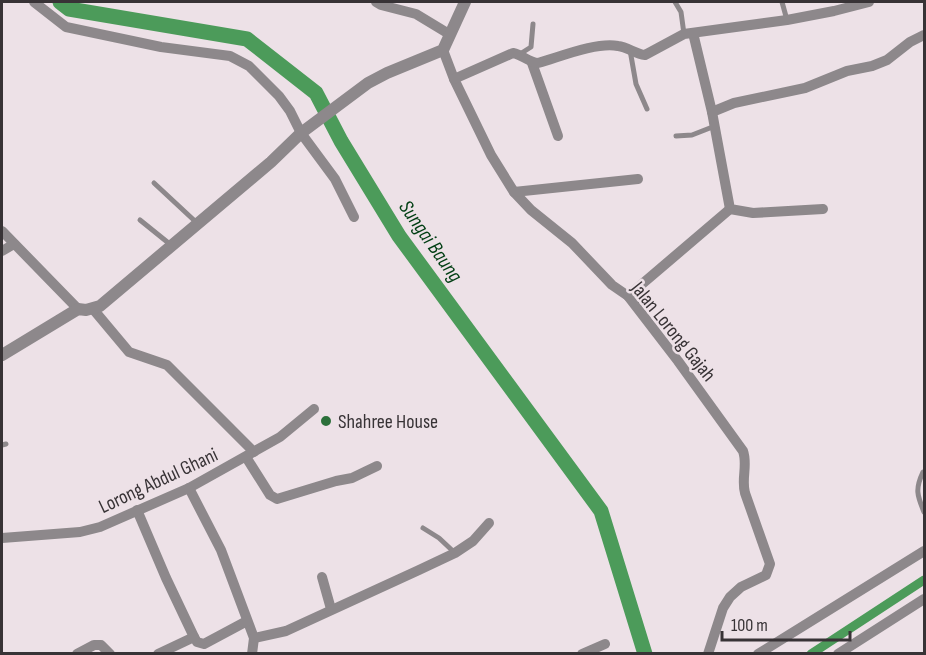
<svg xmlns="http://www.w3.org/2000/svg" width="926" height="655" viewBox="0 0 926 655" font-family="'Sofia Sans Condensed',sans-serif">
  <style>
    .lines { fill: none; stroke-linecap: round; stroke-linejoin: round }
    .canal { stroke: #4c9b5a; stroke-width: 9 }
    .river { stroke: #4c9b5a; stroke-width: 15 }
    .service { stroke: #8d888b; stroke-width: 5 }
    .minor { stroke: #8d888b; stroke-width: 10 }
    .tertiary { stroke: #8d888b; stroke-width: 12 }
    .poi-dot { fill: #2c6f3a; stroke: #ede1e7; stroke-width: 2 }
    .labels { text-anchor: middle; stroke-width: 5; stroke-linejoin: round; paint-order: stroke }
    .street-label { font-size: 20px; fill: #383336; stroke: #ede1e7 }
    .poi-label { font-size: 20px; fill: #383336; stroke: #ede1e7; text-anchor: start }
    .water-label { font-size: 21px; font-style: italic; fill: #003e13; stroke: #ede1e7 }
  </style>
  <rect width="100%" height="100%" fill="#ede1e7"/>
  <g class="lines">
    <!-- canal -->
    <polyline class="canal" points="811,654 924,580"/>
    <!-- river -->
    <polyline class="river" points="60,2 69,9 247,39 316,93 341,141 399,236 601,511 645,654"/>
    <!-- service -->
    <g class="service">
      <polyline points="675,2 681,12 684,34"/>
      <polyline points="782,2 787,20"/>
      <polyline points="630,50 636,84 647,109"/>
      <polyline points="520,54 531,47 533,24"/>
      <polyline points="676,136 692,135 715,126"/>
      <polyline points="154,183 197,223"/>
      <polyline points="140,220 171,245"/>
      <polyline points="2,445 6,444"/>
      <path d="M923,472C915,489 917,495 924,512"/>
      <polyline points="423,528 439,538 455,553"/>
    </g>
    <!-- minor -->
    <g class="minor">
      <polyline points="34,2 66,27 161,47 230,56 249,66 279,96 290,111 301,133 335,179 354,217"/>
      <polyline points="376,2 381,5 416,14 449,34"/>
      <polyline points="693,33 712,112"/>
      <path d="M443,50L454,79L491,155L514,192L531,210L572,243L612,285L628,296L678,361L743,451C748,465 741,479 745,493L770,564L766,575L741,587L730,597L723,608L708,654"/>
      <polyline points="532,63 558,136"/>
      <path d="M454,79L513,53C523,55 528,62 538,63C560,57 595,42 618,46C628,47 635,54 645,55L684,34L787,20L834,11L869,2"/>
      <polyline points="514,192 638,179"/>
      <polyline points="823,209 753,213 730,209 712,112 734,103 805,88 847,71 872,66 887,60 910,42 924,35"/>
      <polyline points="2,231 78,309"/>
      <polyline points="2,251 14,244"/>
      <polyline points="628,296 730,209"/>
      <polyline points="93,309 129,352 167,365 254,452"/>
      <polyline points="246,457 270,495 277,499 336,481 352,478 377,466"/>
      <polyline points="189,488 221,550 254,638 252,654"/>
      <polyline points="137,510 166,578 194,637"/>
      <polyline points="2,538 80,532 100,527 189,488 280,437 314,409"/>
      <polyline points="322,577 331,609"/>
      <polyline points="254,638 286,631 419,570 455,553 473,541 489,523"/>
      <polyline points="77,654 94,645 101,645 110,654"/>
      <polyline points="158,654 194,637 197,642 204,644 247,621"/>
      <polyline points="582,654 605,644"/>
      <polyline points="758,654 924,551"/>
      <polyline points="838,654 924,599"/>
    </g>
    <!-- tertiary -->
    <polyline class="tertiary" points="2,355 78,309 86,310 100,306 271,162 301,133 368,83 387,73 443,50 465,2"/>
  </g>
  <!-- markers -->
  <circle class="poi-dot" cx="326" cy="421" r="6"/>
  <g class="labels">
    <!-- street labels -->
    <g class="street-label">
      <text transform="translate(674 331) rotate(51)" y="7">Jalan Lorong Gajah</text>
      <text transform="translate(158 480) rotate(-25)" y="7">Lorong Abdul Ghani</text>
    </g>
    <!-- poi labels -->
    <g class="poi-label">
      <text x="338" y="428">Shahree House</text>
    </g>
    <!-- water labels -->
    <g class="water-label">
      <text transform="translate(431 241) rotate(55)" y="7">Sungai Baung</text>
    </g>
  </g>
  <!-- border -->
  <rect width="926" height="655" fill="none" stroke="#383336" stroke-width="6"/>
  <!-- scale -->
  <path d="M722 631v9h128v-9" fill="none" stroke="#383336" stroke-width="3"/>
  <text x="731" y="631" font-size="18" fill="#383336" stroke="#ede1e7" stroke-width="4.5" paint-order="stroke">100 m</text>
</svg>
